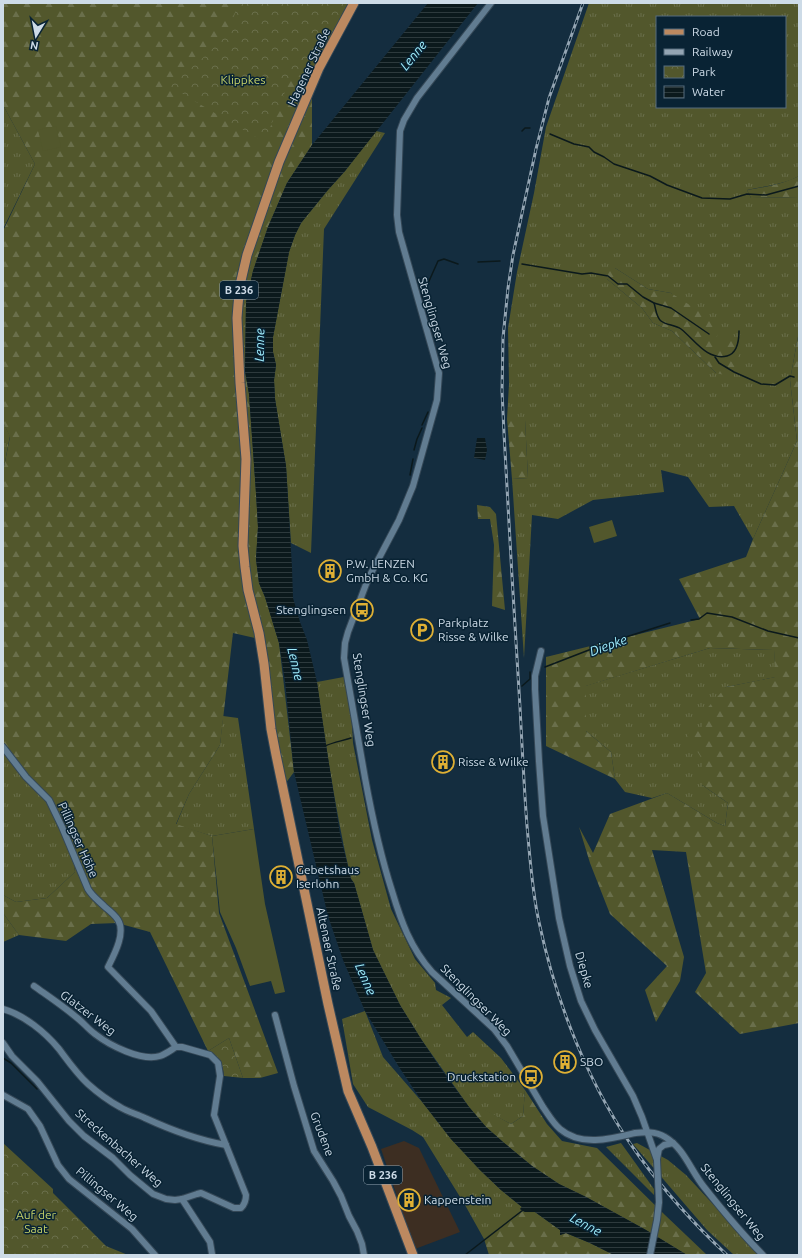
<svg xmlns="http://www.w3.org/2000/svg" width="802" height="1258" viewBox="0 0 802 1258" font-family="Ubuntu,sans-serif">
  <style>
    .commercial { fill: #3d2e22 }
    .grass { fill: url(#grass-tufts); fill-rule: evenodd }
    .forest { fill: url(#forest-firs) }
    .park { fill: url(#park-crowns) }
    .garden { fill: #52572c }
    .water { fill: url(#water-rules) }
    .lines { fill: none; stroke-linecap: round; stroke-linejoin: round }
    .stream { stroke: #0b191c; stroke-width: 1.5 }
    .street-casing { stroke: #354857; stroke-width: 8 }
    .primary-casing { stroke: #354857; stroke-width: 11 }
    .street { stroke: #617c91; stroke-width: 6 }
    .primary { stroke: #bc8960; stroke-width: 9 }
    .rail-casing { stroke: #94a5b3; stroke-width: 3 }
    .rail { stroke: #092334; stroke-width: 1.5; stroke-dasharray: 4.5; stroke-linecap: butt }
    .street-bridge-casing { stroke: #354857; stroke-width: 8; stroke-linecap: butt }
    .street-bridge { stroke: #617c91; stroke-width: 6 }
    .labels { text-anchor: middle; stroke-width: 3; stroke-linejoin: round; paint-order: stroke }
    .shield { fill: #092334; stroke: #92a4b1; stroke-width: 1 }
    .shield-label { font-size: 11px; font-weight: bold; fill: #cddbe7 }
    .street-label { font-size: 12px; fill: #cddbe7; stroke: #092334 }
    .park-label { font-size: 12px; fill: #c6d268; stroke: #092334 }
    .poi-label { font-size: 12px; fill: #cddbe7; stroke: #092334; text-anchor: start }
    .water-label { font-size: 13px; font-style: italic; fill: #a0eefd; stroke: #092334 }
  </style>
  <defs>
    <pattern id="grass-tufts" width="24" height="20" patternUnits="userSpaceOnUse"><rect width="24" height="20" fill="#52572c"/><path d="M3 7l-1-3M5 7V3M7 7l1-3M15 17l-1-3M17 17v-4M19 17l1-3" fill="none" stroke="#6a6f4b"/></pattern>
    <pattern id="forest-firs" width="22" height="20" patternUnits="userSpaceOnUse"><rect width="22" height="20" fill="#52572c"/><path d="M5 1l3.5 6h-7zM16 11l3.5 6h-7z" fill="#6a6f4b"/></pattern>
    <pattern id="park-crowns" width="20" height="18" patternUnits="userSpaceOnUse"><rect width="20" height="18" fill="#52572c"/><path d="M2 6a3 3 0 1 1 6 0M12 15a3 3 0 1 1 6 0" fill="none" stroke="#6a6f4b"/></pattern>
    <pattern id="water-rules" width="6" height="5" patternUnits="userSpaceOnUse"><rect width="6" height="5" fill="#0b191c"/><path d="M0 2.5h6" fill="none" stroke="#2d3a3d"/></pattern>
  </defs>
  <rect width="100%" height="100%" fill="#142d3f"/>
  <!-- commercial -->
  <polygon class="commercial" points="404,1141 419,1148 460,1232 415,1249 381,1149"/>
  <!-- grass -->
  <g class="grass">
    <path d="M589,3H799V176C782,185 765,186 747,190L751,198L799,197V331L790,380L797,441L753,539L734,506L709,507L688,477L661,470L664,492L593,500L558,519L532,515L524,658L512,479L528,478L525,420L507,419L509,384L508,328L517,272L534,193L546,127ZM657,17H785V107H657ZM615,268L648,289L671,293L716,343V373L672,331L653,323L642,308L607,279Z"/>
    <polygon points="3,105 35,164 3,229"/>
    <polygon points="376,131 385,133 324,229 311,553 291,543 286,466 275,399 274,380 276,365 273,352 273,337 289,252 295,235 301,223 327,191 345,171"/>
    <polygon points="3,422 10,436 3,472"/>
    <polygon points="710,648 774,650 776,677 726,687 702,759 702,785 728,803 725,826 717,823 667,793 652,798 625,792 615,779 611,752 586,731 585,686"/>
    <path d="M349,676L353,743L372,840L391,909L415,959L435,983L436,990L451,998L442,1005L467,1037L473,1032L501,1058L525,1090L523,1116L511,1124L480,1108L469,1107L421,1039L400,1005L373,950L354,883L351,879C336,814 326,748 317,682Z"/>
    <polygon points="223,716 238,718 254,829 212,836 176,825 189,794 220,745"/>
    <polygon points="3,752 50,803 63,829 74,865 75,872 47,898 16,902 3,895"/>
    <polygon points="3,913 19,935 3,942"/>
    <polygon points="365,1011 383,1057 423,1103 451,1139 480,1170 501,1190 522,1207 520,1209 523,1211 484,1239 465,1205 423,1137 412,1130 368,1107 353,1084 342,1019"/>
    <polygon points="621,1143 654,1189 654,1195 606,1147"/>
    <polygon points="637,1143 668,1160 686,1175 760,1255 734,1255 707,1230 633,1144"/>
  </g>
  <!-- forest -->
  <g class="forest">
    <polygon points="3,3 338,3 312,51 312,145 287,183 268,227 253,271 246,302 245,371 249,394 256,493 258,527 256,559 259,583 265,597 279,643 294,772 285,784 278,749 264,640 233,633 220,745 189,794 176,824 212,836 219,913 278,1073 260,1078 243,1078 229,1038 208,1051 150,932 117,923 91,924 66,941 19,935 3,913 3,895 16,902 47,898 75,872 74,865 63,829 50,803 3,752 3,472 10,437 3,422 3,231 35,164 3,105"/>
    <path d="M799,176V197L751,198L747,190C765,187 783,184 799,176Z"/>
    <polygon points="603,267 615,268 648,289 671,293 719,324 716,343 731,339 744,345 738,357 731,361 736,368 733,377 716,373 672,331 653,323 642,308 607,279 602,271"/>
    <polygon points="799,331 799,1023 740,1034 695,992 706,973 686,852 652,850 684,957 680,981 656,1022 645,990 667,966 610,914 590,863 579,827 593,853 610,814 667,793 717,823 725,826 728,803 702,785 702,759 687,735 693,727 702,734 702,714 726,687 775,677 774,650 710,648 586,686 586,731 611,752 615,779 546,746 546,657 700,619 679,579 746,557 753,539 797,441 790,380"/>
    <polygon points="507,419 525,419 528,478 512,479"/>
    <polygon points="477,505 490,507 496,514 505,610 492,606 494,545 490,519 478,519"/>
    <polygon points="525,1090 547,1124 562,1141 597,1148 665,1215 707,1255 687,1255 646,1230 586,1197 559,1184 532,1166 503,1142 486,1127 469,1107 480,1107 511,1124 523,1116"/>
    <polygon points="523,1211 525,1212 535,1212 560,1230 560,1235 566,1233 590,1243 614,1255 489,1255 484,1239"/>
  </g>
  <!-- park -->
  <g class="park">
    <path d="M240,3H348L309,78L293,73L264,142L169,86C188,70 209,55 225,35Z"/>
    <path d="M229,1038L243,1078L224,1076C223,1063 219,1057 208,1051Z"/>
    <polygon points="3,1143 53,1189 53,1193 106,1246 128,1255 3,1255"/>
  </g>
  <!-- garden -->
  <g class="garden">
    <polygon points="56,126 61,147 43,151 38,130"/>
    <polygon points="612,520 617,536 594,543 589,527"/>
    <polygon points="254,829 265,904 285,992 275,994 271,981 250,986 236,948 220,912 212,836"/>
  </g>
  <!-- water -->
  <g class="water">
    <polygon points="428,3 478,3 345,171 327,191 301,223 295,235 289,252 273,337 273,352 276,365 274,380 275,399 286,466 292,567 293,598 300,622 307,640 317,682 326,745 340,834 351,879 354,883 373,950 400,1005 421,1039 441,1069 469,1107 486,1127 503,1142 532,1166 559,1184 586,1197 646,1230 687,1255 614,1255 590,1243 566,1233 560,1235 560,1230 535,1212 525,1212 520,1209 522,1207 501,1190 480,1170 451,1139 423,1103 399,1067 365,1011 343,960 328,916 294,772 285,681 279,643 265,597 259,583 256,559 258,527 256,493 249,394 245,371 246,302 253,271 268,227 287,183 312,145"/>
    <polygon points="477,438 485,438 487,450 485,460 474,458"/>
  </g>
  <g class="lines">
    <!-- stream -->
    <g class="stream">
      <polyline points="522,131 525,128 530,128"/>
      <polyline points="550,134 574,144 589,147 594,152 604,157 614,164 650,176 667,185 702,198 730,199 747,194 766,195 799,186"/>
      <polyline points="478,262 500,261"/>
      <polyline points="522,264 582,274 591,273 608,276 618,284 627,284 643,297 654,303 671,308 709,334"/>
      <polyline points="421,299 438,261 444,259 458,264"/>
      <path d="M654,303C656,309 656,317 661,321C666,325 675,325 681,329C694,339 707,361 727,356C738,353 739,340 739,331"/>
      <polyline points="715,357 719,363 734,372 761,384 775,385 790,376 794,377"/>
      <polyline points="422,425 428,412"/>
      <polyline points="414,450 417,439 422,428"/>
      <polyline points="410,475 413,459"/>
      <polyline points="691,620 699,619 707,613 732,617 768,631 799,638"/>
      <polyline points="545,667 607,643 670,623"/>
      <polyline points="522,686 530,679 530,672"/>
      <path d="M325,746C334,742 342,741 351,738"/>
      <polyline points="3,1058 11,1063 37,1089"/>
      <polyline points="465,1255 523,1210"/>
    </g>
    <!-- street casing -->
    <g class="street-casing">
      <g id="street">
        <path d="M491,3L417,98L404,120L400,131L397,215L399,232L439,373L437,400L413,486L399,520L368,579L348,632L345,643L344,658C351,698 358,738 365,778C372,816 380,854 392,891C401,921 410,947 432,972L494,1029L507,1046L543,1107"/>
        <polyline points="541,651 535,676 535,689 539,761 543,816 559,918 570,966 581,1001 595,1030 633,1096 642,1117 657,1160"/>
        <path d="M3,747L26,777L49,800L62,827L88,889C92,896 99,901 105,907C110,911 115,915 118,920C126,933 114,955 108,967L151,1011L176,1047H182L210,1055L218,1063L220,1076L214,1115L246,1195C246,1200 245,1204 241,1208H234L201,1193L197,1194L182,1199L175,1200L166,1199L153,1194L130,1175L113,1158L84,1136L69,1121L37,1081L12,1056L3,1043"/>
        <path d="M34,986C48,996 63,1006 76,1017C83,1022 88,1029 95,1034C109,1045 142,1062 160,1056C166,1054 171,1050 176,1047"/>
        <path d="M3,1009C24,1015 45,1032 59,1049C68,1061 77,1074 88,1084C98,1093 109,1101 120,1107C128,1112 137,1114 145,1118C171,1130 197,1140 226,1145"/>
        <polyline points="275,1015 294,1086 314,1151 333,1181 341,1196 349,1216 357,1231 362,1244 364,1255"/>
        <polyline points="3,1095 28,1109 40,1126 58,1165 69,1179 132,1229 155,1255"/>
        <path d="M635,1133C645,1132 655,1131 665,1137C684,1148 691,1171 704,1187C723,1211 742,1234 763,1255"/>
        <polyline points="657,1159 659,1149 664,1145 673,1143"/>
        <polyline points="182,1199 210,1242 212,1254"/>
        <polyline points="650,1255 657,1220 659,1202"/>
      </g>
    </g>
    <!-- primary casing -->
    <g class="primary-casing">
      <polyline id="primary" points="354,3 319,68 279,162 247,255 240,285 238,305 237,318 240,383 246,459 243,546 245,567 248,590 259,633 264,664 271,729 276,755 328,1004 348,1091 372,1147 413,1255"/>
    </g>
    <!-- street -->
    <use href="#street" class="street"/>
    <!-- primary -->
    <use href="#primary" class="primary"/>
    <!-- rail casing -->
    <g class="rail-casing">
      <path id="rail" d="M583,3L549,98L536,149L513,255L508,288L503,338L502,391L504,433C509,524 514,616 520,707C522,746 524,786 527,826C530,858 532,891 539,922C556,1003 590,1089 639,1156C665,1192 695,1225 727,1255"/>
    </g>
    <!-- rail -->
    <use href="#rail" class="rail"/>
    <!-- street-bridge casing -->
    <g class="street-bridge-casing">
      <g id="street-bridge">
        <path d="M543,1107C548,1114 553,1123 560,1129C581,1147 611,1139 635,1133"/>
        <polyline points="657,1160 659,1202"/>
      </g>
    </g>
    <!-- street-bridge -->
    <use href="#street-bridge" class="street-bridge"/>
  </g>
  <!-- icons -->
  <defs>
    <g id="building-ring" transform="scale(1.15)"><circle r="9.5" fill="#092334" stroke="#dfb034" stroke-width="1.5"/><path d="M-4-6H4V6H1V3H-1V6H-4ZM-2.5-4.3h1.7v1.8h-1.7ZM.8-4.3h1.7v1.8H.8ZM-2.5-1h1.7V.8h-1.7ZM.8-1h1.7V.8H.8Z" fill="#dfb034"/></g>
    <g id="bus-ring" transform="scale(1.15)"><circle r="9.5" fill="#092334" stroke="#dfb034" stroke-width="1.5"/><path d="M-5-6H5V4H4V6H2V4H-2V6H-4V4H-5ZM-3.5-4V0h7V-4ZM-3.5 1.2v1.5H-2V1.2ZM2 1.2v1.5H3.5V1.2Z" fill="#dfb034"/></g>
    <g id="parking-ring" transform="scale(1.15)"><circle r="9.5" fill="#092334" stroke="#dfb034" stroke-width="1.5"/><path d="M-3.5-5.5H1a3.5 3.5 0 0 1 0 7H-1V5.5H-3.5ZM-1-3.4V-.6H.8a1.4 1.4 0 0 0 0-2.8Z" fill="#dfb034"/></g>
  </defs>
  <g fill-rule="evenodd">
    <use href="#building-ring" x="330" y="571"/>
    <use href="#bus-ring" x="362" y="610"/>
    <use href="#parking-ring" x="422" y="630"/>
    <use href="#building-ring" x="443" y="762"/>
    <use href="#building-ring" x="281" y="877"/>
    <use href="#building-ring" x="565" y="1062"/>
    <use href="#bus-ring" x="531" y="1077"/>
    <use href="#building-ring" x="409" y="1200"/>
  </g>
  <g class="labels">
    <!-- shield labels -->
    <g class="shield">
      <rect x="220" y="281" width="38" height="18" rx="3"/>
      <rect x="364" y="1166" width="38" height="18" rx="3"/>
    </g>
    <g class="shield-label">
      <text x="239" y="294">B 236</text>
      <text x="383" y="1179">B 236</text>
    </g>
    <!-- street labels -->
    <g class="street-label">
      <text transform="translate(309 67) rotate(-65)" y="4">Hagener Straße</text>
      <text transform="translate(435 323) rotate(74)" y="4">Stenglingser Weg</text>
      <text transform="translate(364 700) rotate(81)" y="4">Stenglingser Weg</text>
      <text transform="translate(78 840) rotate(66)" y="4">Pillingser Höhe</text>
      <text transform="translate(329 949) rotate(78)" y="4">Altenaer Straße</text>
      <text transform="translate(584 970) rotate(74)" y="4">Diepke</text>
      <text transform="translate(476 1000) rotate(45)" y="4">Stenglingser Weg</text>
      <text transform="translate(88 1013) rotate(37)" y="4">Glatzer Weg</text>
      <text transform="translate(322 1134) rotate(69)" y="4">Grudene</text>
      <text transform="translate(119 1148) rotate(41)" y="4">Streckenbacher Weg</text>
      <text transform="translate(107 1194) rotate(40)" y="4">Pillingser Weg</text>
      <text transform="translate(733 1202) rotate(51)" y="4">Stenglingser Weg</text>
    </g>
    <!-- park labels -->
    <g class="park-label">
      <text x="243" y="84">Klippkes</text>
      <text x="36" y="1219">Auf der<tspan x="36" dy="14">Saat</tspan></text>
    </g>
    <!-- poi labels -->
    <g class="poi-label">
      <text x="346" y="568">P.W. LENZEN<tspan x="346" dy="14">GmbH &amp; Co. KG</tspan></text>
      <text x="346" y="614" text-anchor="end">Stenglingsen</text>
      <text x="438" y="627">Parkplatz<tspan x="438" dy="14">Risse &amp; Wilke</tspan></text>
      <text x="458" y="766">Risse &amp; Wilke</text>
      <text x="296" y="874">Gebetshaus<tspan x="296" dy="14">Iserlohn</tspan></text>
      <text x="580" y="1066">SBO</text>
      <text x="516" y="1081" text-anchor="end">Druckstation</text>
      <text x="424" y="1204">Kappenstein</text>
    </g>
    <!-- water labels -->
    <g class="water-label">
      <text transform="translate(413 55) rotate(-51)" y="5">Lenne</text>
      <text transform="translate(259 345) rotate(-89)" y="5">Lenne</text>
      <text transform="translate(608 645) rotate(-20)" y="5">Diepke</text>
      <text transform="translate(296 664) rotate(77)" y="5">Lenne</text>
      <text transform="translate(366 979) rotate(66)" y="5">Lenne</text>
      <text transform="translate(586 1224) rotate(28)" y="5">Lenne</text>
    </g>
  </g>
  <!-- border -->
  <rect width="802" height="1258" fill="none" stroke="#cddbe7" stroke-width="8"/>
  <!-- legend -->
  <rect x="656" y="16" width="130" height="92" fill="#092334" stroke="#576d7c"/>
  <rect x="664" y="29" width="20" height="6" fill="#bc8960" stroke="#576d7c"/>
  <text x="692" y="36" font-size="12" fill="#cddbe7">Road</text>
  <rect x="664" y="49" width="20" height="6" fill="#94a5b3" stroke="#576d7c"/>
  <text x="692" y="56" font-size="12" fill="#cddbe7">Railway</text>
  <rect x="664" y="66" width="20" height="12" fill="url(#park-crowns)" stroke="#576d7c"/>
  <text x="692" y="76" font-size="12" fill="#cddbe7">Park</text>
  <rect x="664" y="86" width="20" height="12" fill="url(#water-rules)" stroke="#576d7c"/>
  <text x="692" y="96" font-size="12" fill="#cddbe7">Water</text>
  <!-- north arrow -->
  <g transform="translate(36 36) rotate(190)" stroke="#092334" stroke-width="3" paint-order="stroke">
  <path d="M0-3L7 15L0 10L-7 15Z" fill="#cddbe7"/>
  <text y="-6" font-size="11" font-weight="bold" text-anchor="middle" fill="#cddbe7">N</text>
  </g>
</svg>
